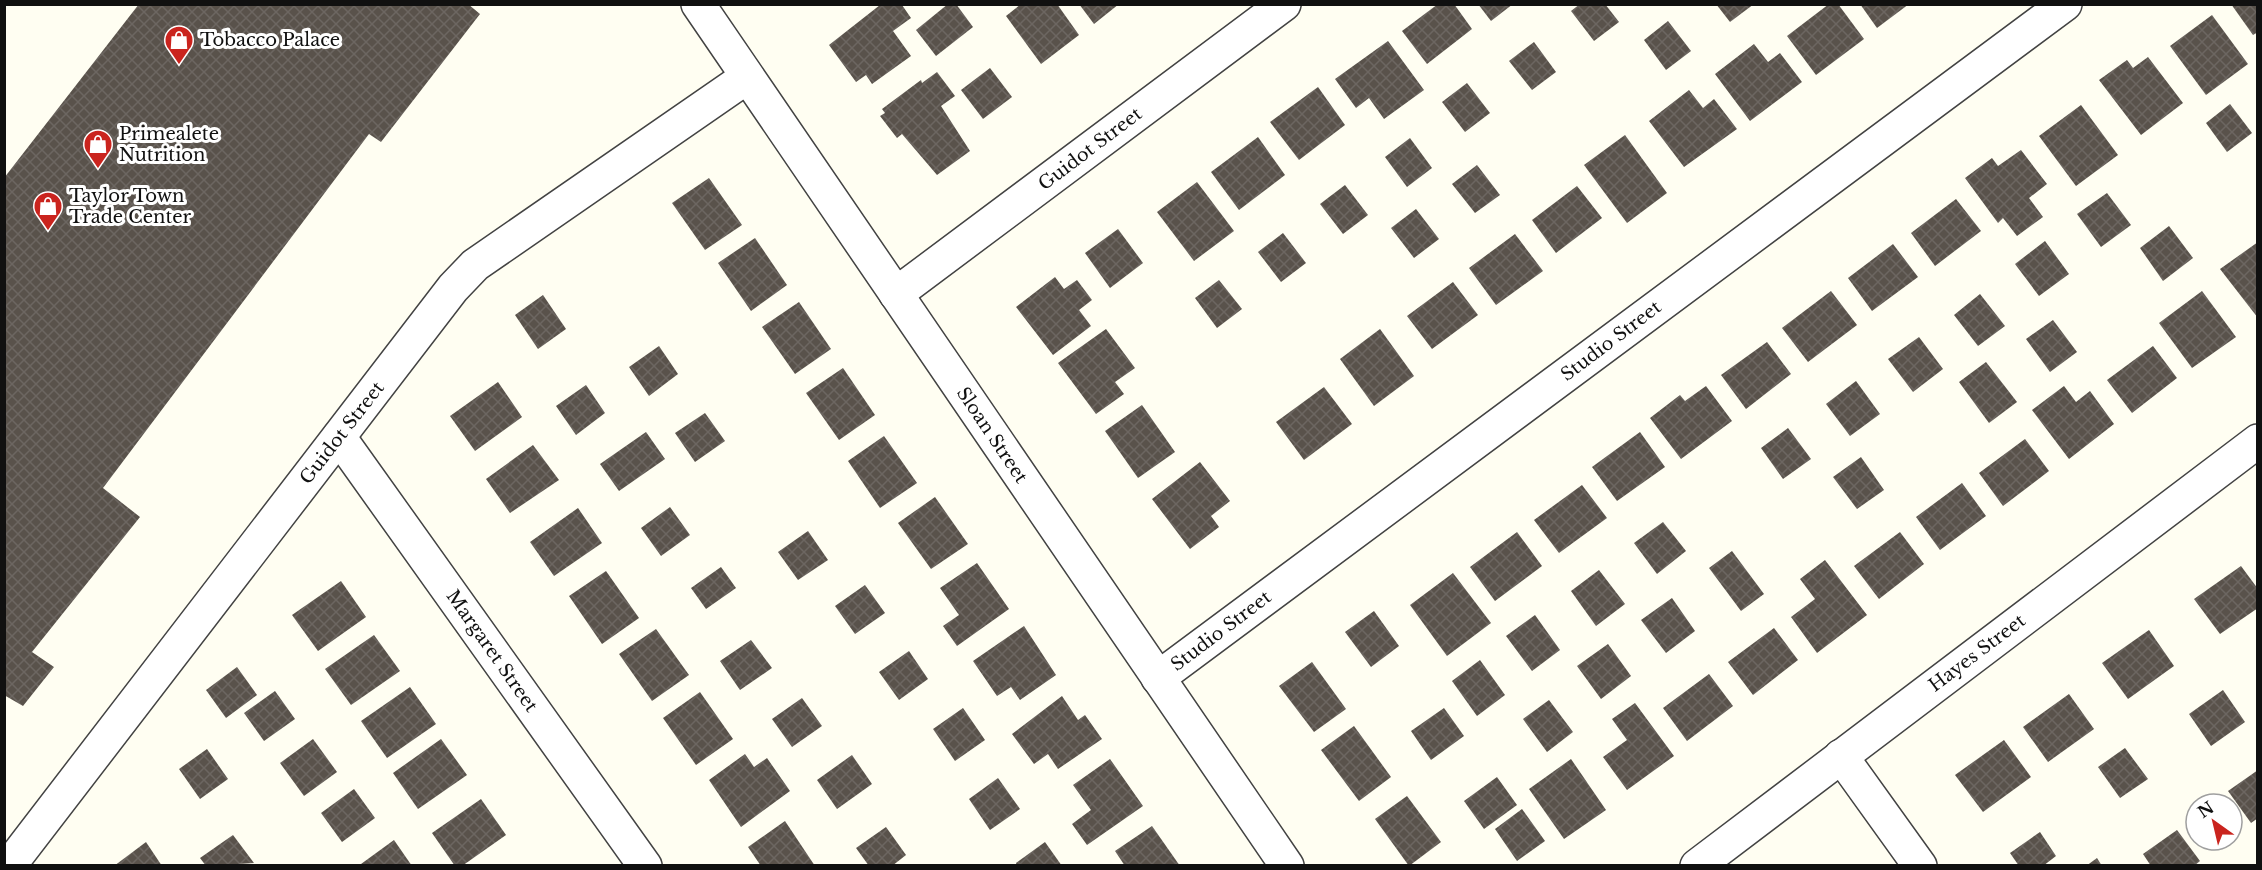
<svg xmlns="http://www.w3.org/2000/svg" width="2262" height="870" viewBox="0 0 2262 870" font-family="'Libre Baskerville',serif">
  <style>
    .building { fill: url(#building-cross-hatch) }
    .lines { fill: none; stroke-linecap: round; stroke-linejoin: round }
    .minor-casing { stroke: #434343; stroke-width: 36 }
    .minor { stroke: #fff; stroke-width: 33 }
    .labels { text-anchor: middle; stroke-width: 6; stroke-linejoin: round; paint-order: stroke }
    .poi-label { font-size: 18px; fill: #101010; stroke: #fff; text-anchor: start }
    .street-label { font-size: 18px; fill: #101010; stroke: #fff }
  </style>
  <defs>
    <pattern id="building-cross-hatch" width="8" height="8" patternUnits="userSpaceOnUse" patternTransform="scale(1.5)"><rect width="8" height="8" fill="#59524b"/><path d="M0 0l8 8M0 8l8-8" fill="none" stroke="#6c6661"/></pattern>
  </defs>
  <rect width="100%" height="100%" fill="#fffef2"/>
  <!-- building -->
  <g class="building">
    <polygon points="139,4 468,4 480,14 381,142 369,134 103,488 140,517 32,652 54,667 23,706 4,695 4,178"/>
    <polygon points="948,4 956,4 973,27 936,56 916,30"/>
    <polygon points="1021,4 1057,4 1079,35 1041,64 1006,16"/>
    <polygon points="1079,4 1119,4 1094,24"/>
    <polygon points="1438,4 1454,4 1472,29 1427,64 1402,31"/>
    <polygon points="1478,4 1513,4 1491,21"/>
    <polygon points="1580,4 1605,4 1619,22 1594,41 1571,11"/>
    <polygon points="1716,4 1754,4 1730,22"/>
    <polygon points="1829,4 1838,4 1864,39 1816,75 1787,36"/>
    <polygon points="1860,4 1909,4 1877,28"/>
    <polygon points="2231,4 2258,4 2258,32 2253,35"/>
    <polygon points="880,5 902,5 911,18 893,31 911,56 872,84 866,75 856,82 829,45"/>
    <polygon points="2212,15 2248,64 2206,95 2170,46"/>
    <polygon points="1668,21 1691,51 1666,70 1644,40"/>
    <polygon points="1388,41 1424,90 1384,119 1369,98 1356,108 1335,79"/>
    <polygon points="1534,42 1556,72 1532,90 1509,61"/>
    <polygon points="1754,44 1768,62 1780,53 1802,82 1750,121 1715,74"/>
    <polygon points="2148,57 2183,103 2141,135 2099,80 2127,60 2133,68"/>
    <polygon points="990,68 1012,97 983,119 961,90"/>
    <polygon points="937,72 955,96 941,106 970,151 937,175 902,134 897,138 880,116 885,113 882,109 921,80 922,83"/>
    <polygon points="1467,83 1490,113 1465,132 1442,102"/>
    <polygon points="1318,87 1345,125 1299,160 1270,122"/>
    <polygon points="1689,90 1703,108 1714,99 1737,129 1684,167 1649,121"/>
    <polygon points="2230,104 2252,133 2227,152 2206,123"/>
    <polygon points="2081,105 2118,155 2076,186 2039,136"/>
    <polygon points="1625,135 1667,193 1627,223 1584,165"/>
    <polygon points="1258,137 1285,175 1239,210 1211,172"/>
    <polygon points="1410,138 1432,168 1407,187 1385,157"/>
    <polygon points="2021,150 2047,184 2029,198 2043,217 2017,236 2003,218 1998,223 1965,178 1992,158 1998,166"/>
    <polygon points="1477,165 1500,195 1475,213 1452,184"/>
    <polygon points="709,178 742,225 705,250 672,203"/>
    <polygon points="1197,182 1234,231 1194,261 1157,212"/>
    <polygon points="1345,185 1368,215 1343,234 1320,204"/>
    <polygon points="1577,186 1602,218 1556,253 1532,220"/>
    <polygon points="2107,193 2131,225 2101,247 2077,214"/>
    <polygon points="1956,199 1981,231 1935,266 1911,233"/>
    <polygon points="1416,209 1439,239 1414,258 1391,228"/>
    <polygon points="2169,226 2193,258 2163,281 2140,248"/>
    <polygon points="1118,229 1143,263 1110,288 1085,253"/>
    <polygon points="1283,233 1306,263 1281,282 1258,252"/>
    <polygon points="1515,234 1543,271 1496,305 1469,268"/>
    <polygon points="755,238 787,285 751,311 718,263"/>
    <polygon points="2045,241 2069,274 2039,296 2015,264"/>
    <polygon points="2258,242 2258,318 2220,269"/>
    <polygon points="1893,244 1918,277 1872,311 1848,278"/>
    <polygon points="1055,277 1064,289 1077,280 1092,300 1079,310 1091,326 1053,355 1016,307"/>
    <polygon points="1219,280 1242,309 1217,328 1195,298"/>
    <polygon points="1453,282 1478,315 1432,349 1407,316"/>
    <polygon points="1831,291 1857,325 1808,362 1782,328"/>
    <polygon points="2202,291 2236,337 2192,368 2159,323"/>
    <polygon points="1980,294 2005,326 1978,346 1954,315"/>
    <polygon points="543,295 566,329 538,349 515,315"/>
    <polygon points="799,302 831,349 795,374 762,327"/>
    <polygon points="2053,320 2077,352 2050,372 2026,339"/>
    <polygon points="1106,329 1135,368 1115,382 1124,394 1096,414 1058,363"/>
    <polygon points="1380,329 1414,376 1374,406 1340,359"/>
    <polygon points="1919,337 1943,369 1913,392 1888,359"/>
    <polygon points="1767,342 1791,374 1746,409 1721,375"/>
    <polygon points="659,346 678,374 649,396 629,367"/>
    <polygon points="2153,346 2177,378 2132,413 2107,380"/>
    <polygon points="1986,362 2017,402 1989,423 1959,382"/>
    <polygon points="843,368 875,415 839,440 806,393"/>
    <polygon points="1856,381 1880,414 1850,436 1826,404"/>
    <polygon points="498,382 522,417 475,451 450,416"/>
    <polygon points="586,385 605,413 576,435 556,406"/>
    <polygon points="1706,386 1732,421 1681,459 1650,418 1680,395 1685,401"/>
    <polygon points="2064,386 2076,402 2090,391 2114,424 2069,459 2032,410"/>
    <polygon points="1324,387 1352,424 1304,460 1276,422"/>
    <polygon points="1142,405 1175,452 1138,478 1105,431"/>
    <polygon points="705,413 725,441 695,462 675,433"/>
    <polygon points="1788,428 1811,459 1783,479 1761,448"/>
    <polygon points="646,432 665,459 619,491 600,464"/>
    <polygon points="1640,432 1665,467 1617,501 1592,467"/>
    <polygon points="884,436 917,483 880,508 848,461"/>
    <polygon points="2025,439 2049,471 2003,506 1979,473"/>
    <polygon points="533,445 559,480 510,513 486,479"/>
    <polygon points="1861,457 1884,490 1857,509 1833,477"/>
    <polygon points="1200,462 1230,501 1211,516 1219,527 1190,549 1152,499"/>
    <polygon points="1962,483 1986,516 1940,550 1916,517"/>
    <polygon points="1582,485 1607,518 1559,553 1534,520"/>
    <polygon points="935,497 968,544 931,569 898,523"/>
    <polygon points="670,507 690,535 661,556 641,528"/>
    <polygon points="578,508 602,543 554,576 530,542"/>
    <polygon points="1663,522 1686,551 1657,574 1634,543"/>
    <polygon points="808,531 828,560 798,580 778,552"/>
    <polygon points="1517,532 1542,566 1495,601 1470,567"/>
    <polygon points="1900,532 1924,564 1879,599 1854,566"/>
    <polygon points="1732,551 1764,594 1741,611 1709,568"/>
    <polygon points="1825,560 1867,615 1817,653 1791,617 1815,599 1800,579"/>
    <polygon points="977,563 1009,609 957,646 943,626 959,615 940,588"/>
    <polygon points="2241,566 2258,589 2258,608 2220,634 2194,599"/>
    <polygon points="721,567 736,588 706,609 691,588"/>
    <polygon points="1599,570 1625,604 1596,626 1571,591"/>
    <polygon points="606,571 639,618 602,644 569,596"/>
    <polygon points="1453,573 1491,623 1447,656 1410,605"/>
    <polygon points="341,581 366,617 318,651 292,615"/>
    <polygon points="865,585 885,613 855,634 835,606"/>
    <polygon points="1672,598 1695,631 1666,653 1641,620"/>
    <polygon points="1374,611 1399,646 1371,667 1345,632"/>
    <polygon points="1535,615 1560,650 1532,671 1506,636"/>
    <polygon points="1024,626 1056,675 1020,700 1011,687 997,696 973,661"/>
    <polygon points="1774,628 1798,660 1753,695 1728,662"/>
    <polygon points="656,629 689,675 652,701 619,654"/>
    <polygon points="2149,630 2174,666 2128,699 2102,663"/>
    <polygon points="374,635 400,671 351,705 325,669"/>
    <polygon points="751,640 772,668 740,690 720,661"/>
    <polygon points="1608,644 1631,676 1601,699 1577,666"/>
    <polygon points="909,651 928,679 899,700 879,672"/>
    <polygon points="1480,660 1505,695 1477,716 1452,681"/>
    <polygon points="1312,662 1346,709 1314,732 1279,686"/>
    <polygon points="237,667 257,695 226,718 206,690"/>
    <polygon points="1709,674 1733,706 1687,741 1663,708"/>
    <polygon points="410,687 436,724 387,758 361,721"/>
    <polygon points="2223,690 2245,722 2211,746 2189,714"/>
    <polygon points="275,691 295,719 264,741 244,713"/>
    <polygon points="700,692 733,739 696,765 663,718"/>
    <polygon points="2069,694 2094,729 2048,762 2023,727"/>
    <polygon points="1062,696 1078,720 1085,715 1102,739 1058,769 1048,754 1034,764 1012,734"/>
    <polygon points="802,698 822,726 792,747 772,719"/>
    <polygon points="1549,700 1573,732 1547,752 1523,719"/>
    <polygon points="1635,703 1674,756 1627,790 1603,757 1627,740 1612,719"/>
    <polygon points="963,708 985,740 955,761 933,729"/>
    <polygon points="1444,708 1464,736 1431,760 1411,731"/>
    <polygon points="1354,726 1391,777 1359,801 1321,750"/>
    <polygon points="313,739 337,772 304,796 280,763"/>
    <polygon points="441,739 467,775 418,809 393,773"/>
    <polygon points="2004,740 2031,777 1983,812 1955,775"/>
    <polygon points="2125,748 2148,779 2120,798 2098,767"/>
    <polygon points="207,749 228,779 200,799 179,769"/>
    <polygon points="745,754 754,767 767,758 790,791 741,827 709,780"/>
    <polygon points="852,755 872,784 837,809 817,780"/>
    <polygon points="1110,759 1143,806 1087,845 1072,824 1091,810 1073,785"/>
    <polygon points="1571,759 1606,810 1564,839 1529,789"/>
    <polygon points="2258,770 2258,818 2251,823 2228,791"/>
    <polygon points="1497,777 1517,805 1484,829 1464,801"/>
    <polygon points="998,778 1020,809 990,830 969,799"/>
    <polygon points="354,789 375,818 342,842 321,813"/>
    <polygon points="1407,796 1441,842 1409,866 1375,819"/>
    <polygon points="481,799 506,835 462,866 455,866 432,833"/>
    <polygon points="1522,809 1545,841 1517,861 1495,829"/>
    <polygon points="785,821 815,866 761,866 748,847"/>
    <polygon points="1152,826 1180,866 1125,866 1115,851"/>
    <polygon points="886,827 906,855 892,866 869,866 856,848"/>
    <polygon points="2177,830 2200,861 2194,866 2151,866 2143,854"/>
    <polygon points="2040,832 2056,856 2043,866 2019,866 2010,853"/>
    <polygon points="233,835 254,863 206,866 200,858"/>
    <polygon points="394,840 412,866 362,866 361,864"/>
    <polygon points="146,842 162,866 114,866"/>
    <polygon points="1045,842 1062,866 1017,866 1016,863"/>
    <polygon points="2097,858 2102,866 2086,866"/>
  </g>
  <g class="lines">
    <!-- minor casing -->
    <g class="minor-casing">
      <g id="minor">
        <polyline points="698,4 1287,866"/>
        <polyline points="896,294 1284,4"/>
        <polyline points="339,437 645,866"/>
        <polyline points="1158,678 2065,4"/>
        <polyline points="1841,756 1920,866"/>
        <polyline points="9,866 453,288 475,265 747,77"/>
        <polyline points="1697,866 2258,441"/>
      </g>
    </g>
    <!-- minor -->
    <use href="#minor" class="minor"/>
  </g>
  <!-- icons -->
  <defs>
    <g id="shop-pin" transform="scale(1.5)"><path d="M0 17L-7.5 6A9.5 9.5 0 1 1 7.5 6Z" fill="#ca241e" stroke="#fff"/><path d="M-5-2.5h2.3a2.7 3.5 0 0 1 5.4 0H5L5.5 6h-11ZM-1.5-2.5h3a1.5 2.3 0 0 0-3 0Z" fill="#fff"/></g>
  </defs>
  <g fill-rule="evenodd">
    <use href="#shop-pin" x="179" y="40"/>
    <use href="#shop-pin" x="98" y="144"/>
    <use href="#shop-pin" x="48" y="206"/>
  </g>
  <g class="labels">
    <!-- poi labels -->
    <g class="poi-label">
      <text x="200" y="46">Tobacco Palace</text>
      <text x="119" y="140">Primealete<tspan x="119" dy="21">Nutrition</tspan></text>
      <text x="69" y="202">Taylor Town<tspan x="69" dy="21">Trade Center</tspan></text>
    </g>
    <!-- street labels -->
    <g class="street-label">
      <text transform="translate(1090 149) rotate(-37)" y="6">Guidot Street</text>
      <text transform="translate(1611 341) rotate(-37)" y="6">Studio Street</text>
      <text transform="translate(342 433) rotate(-52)" y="6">Guidot Street</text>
      <text transform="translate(992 435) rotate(56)" y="6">Sloan Street</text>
      <text transform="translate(1221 631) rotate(-37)" y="6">Studio Street</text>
      <text transform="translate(492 651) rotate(55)" y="6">Margaret Street</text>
      <text transform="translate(1977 653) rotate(-37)" y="6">Hayes Street</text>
    </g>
  </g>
  <!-- border -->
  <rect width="2262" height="870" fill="none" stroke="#101010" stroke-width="12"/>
  <!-- north arrow -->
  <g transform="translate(2214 822) rotate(326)"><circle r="28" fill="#ffffff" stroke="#9f9f9f" stroke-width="1.5"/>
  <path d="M0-4.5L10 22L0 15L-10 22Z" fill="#ca241e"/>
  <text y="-9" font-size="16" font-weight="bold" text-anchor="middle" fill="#101010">N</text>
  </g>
</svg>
